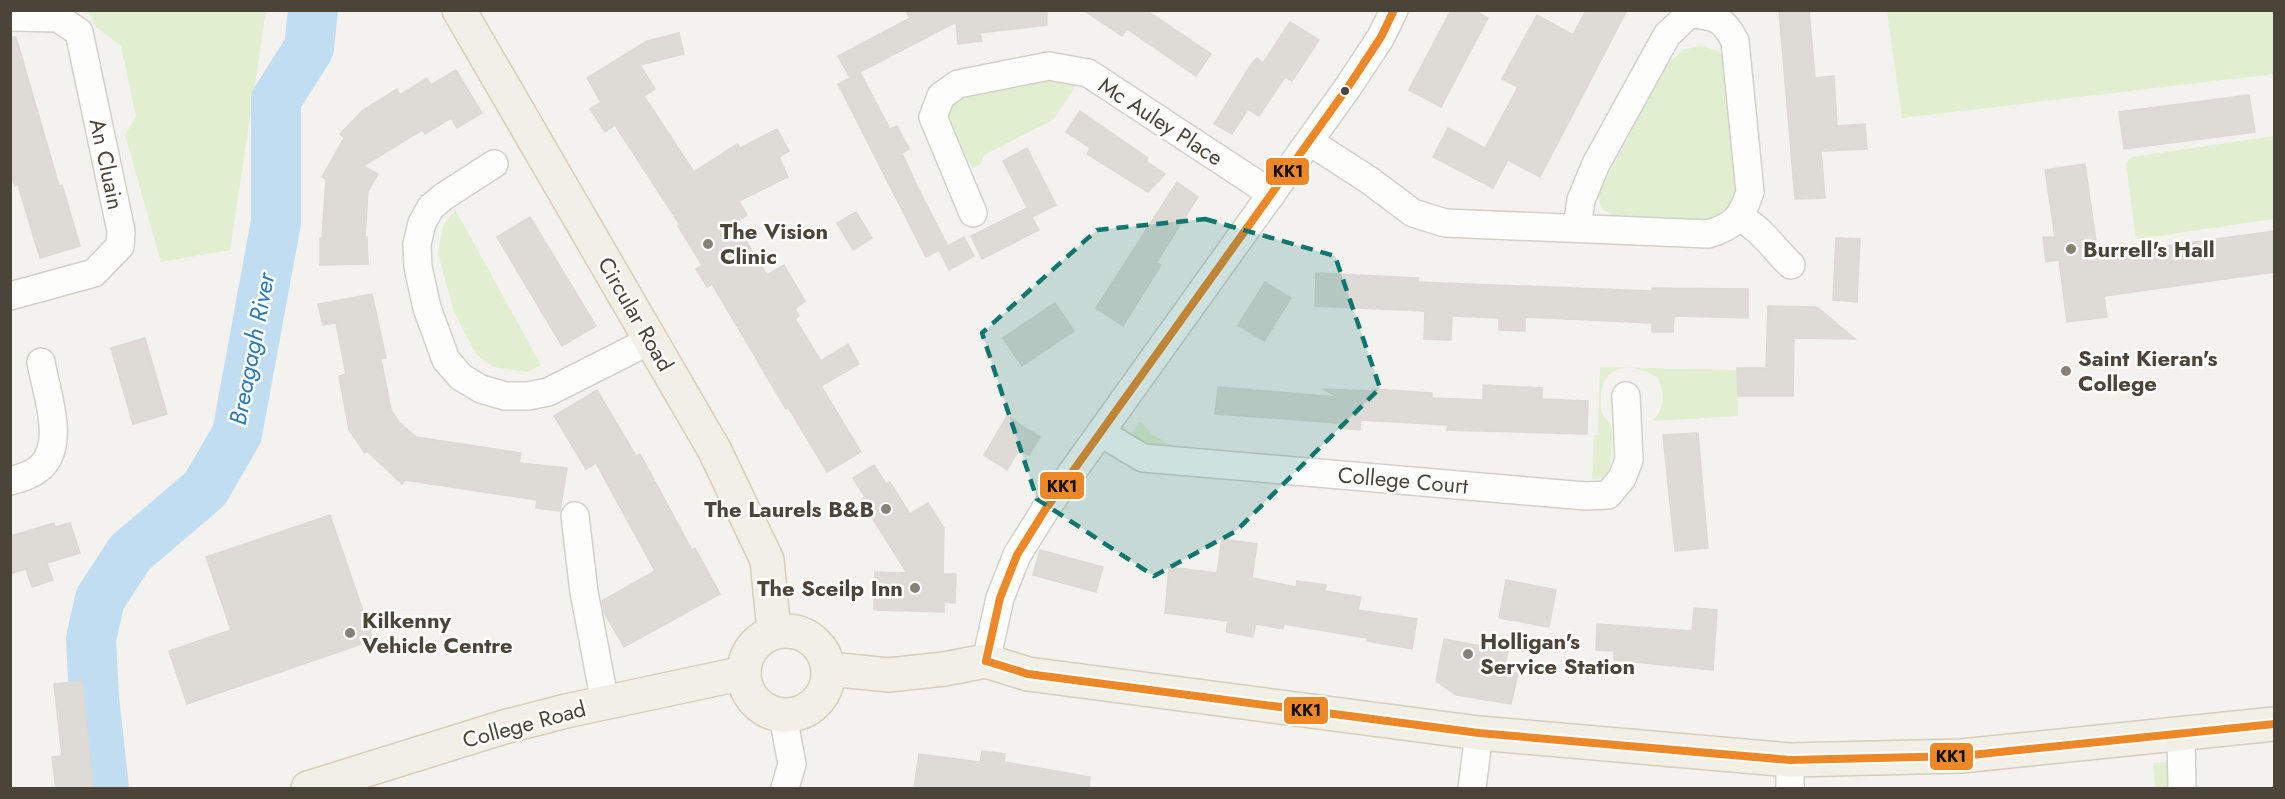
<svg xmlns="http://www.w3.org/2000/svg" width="2285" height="799" viewBox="0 0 2285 799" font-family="Jost,sans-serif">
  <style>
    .green { fill: #e1eecf }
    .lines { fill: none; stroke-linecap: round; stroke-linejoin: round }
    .river { stroke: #c0ddf1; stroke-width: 50 }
    .building { fill: #dedbd6; stroke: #dcd9d4; stroke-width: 1.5 }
    .minor-casing { stroke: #d2d0cb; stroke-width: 30 }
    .major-casing { stroke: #d6cebb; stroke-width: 36 }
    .minor { stroke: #fdfdfc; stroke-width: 27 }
    .major { stroke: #f2efe6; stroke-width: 33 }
    .bus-1-casing { stroke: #fff; stroke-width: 12 }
    .bus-1 { stroke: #ed8829; stroke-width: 8 }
    .marked { fill: #0f766e; fill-opacity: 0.2; stroke: #0f766e; stroke-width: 4.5; stroke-dasharray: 12 8; stroke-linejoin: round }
    .bus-dot { fill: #4b4439; stroke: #fff; stroke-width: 2 }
    .poi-dot { fill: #868178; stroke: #fff; stroke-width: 2 }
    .labels { text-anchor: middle; stroke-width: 5; stroke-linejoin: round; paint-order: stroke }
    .street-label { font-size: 22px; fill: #4b4439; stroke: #fff }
    .poi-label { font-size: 22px; font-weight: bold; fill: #4b4439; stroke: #fff; text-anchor: start }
    .water-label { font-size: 24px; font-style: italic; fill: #2e7ab2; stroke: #fff }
    .line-badge { stroke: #fff; stroke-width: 2 }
    .pale-badge-label { font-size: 16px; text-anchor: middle; font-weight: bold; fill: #111 }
  </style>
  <rect width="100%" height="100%" fill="#f4f2ee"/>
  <!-- green -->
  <g class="green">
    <polygon points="88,11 266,11 230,250 161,262 125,135 136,116 121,46 96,27"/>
    <polygon points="1887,11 2274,11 2274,74 1902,118"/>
    <polygon points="1700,46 1719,51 1727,61 1739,190 1721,221 1614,216 1601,208 1598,195 1666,66 1682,50"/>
    <polygon points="1059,76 1081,78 1053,120 984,155 981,164 972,168 947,119 948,109 957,96"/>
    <polygon points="2274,136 2274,219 2136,239 2126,163 2132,157"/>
    <polygon points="455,209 541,365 527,372 493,367 476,354 454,312 438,254 443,226"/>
    <path d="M1600,367L1737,370L1738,416L1653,421C1665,408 1665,394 1658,378C1635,363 1603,362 1601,396C1601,400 1600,406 1601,410C1602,417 1609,420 1611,426C1614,438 1611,466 1606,478L1592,479L1594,435H1598Z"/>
    <path d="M1140,421L1152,434L1176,449C1156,449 1143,452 1133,432Z"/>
    <polygon points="2175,761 2175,788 2155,788 2153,763"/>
  </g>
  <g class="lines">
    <!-- river -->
    <polyline class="river" points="104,788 94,698 91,639 100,599 130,553 205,489 237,434 276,222 276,100 309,48 313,10"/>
  </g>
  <!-- building -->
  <g class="building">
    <polygon points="905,10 1047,10 1047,25 980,33 982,41 958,44 956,22 860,72 890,129 897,126 909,149 902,153 918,188 948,246 964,237 974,256 949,270 939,250 926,257 838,84 850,78 838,56 910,18"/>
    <polygon points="1083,10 1146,10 1211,54 1196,76 1127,29 1122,36"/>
    <polygon points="1451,10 1474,10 1488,18 1441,107 1409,90"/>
    <polygon points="1586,10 1627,10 1540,177 1508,160 1493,188 1433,157 1448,128 1485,148 1518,87 1502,79 1537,15 1573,35"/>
    <polygon points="1779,10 1809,10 1815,78 1834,76 1837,126 1865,124 1867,149 1821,151 1825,198 1795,199"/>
    <polygon points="1290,22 1319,40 1292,81 1285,77 1259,116 1248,109 1232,134 1214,124 1252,63 1257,58 1263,63"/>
    <polygon points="679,33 684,54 640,65 655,89 644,96 694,172 737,144 740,148 777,129 789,151 779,157 788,177 739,201 747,215 735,223 767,275 784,265 805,301 795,309 799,316 795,319 821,361 848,344 859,364 821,386 861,452 827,472 788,407 786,409 712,284 707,287 696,269 702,265 678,226 680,225 615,125 605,132 590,109 601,102 587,78 647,41"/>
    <polygon points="10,37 16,37 59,186 62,185 80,246 40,258 18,185 15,186 10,171"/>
    <polygon points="456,70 482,113 457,128 451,118 425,134 422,130 363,166 378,174 368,191 365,237 367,237 368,264 320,265 320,238 322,238 326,179 322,177 344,138 340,134 363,110 397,89 400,95 427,78 431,85"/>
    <polygon points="2249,95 2255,132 2124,149 2119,112"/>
    <polygon points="1080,111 1148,158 1146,161 1165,174 1148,192 1087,154 1090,148 1066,132"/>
    <polygon points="1027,148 1056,205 1032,217 1039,230 982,259 971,236 1027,208 1030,213 1003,161"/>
    <polygon points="2085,164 2098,255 2274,231 2274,272 2104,296 2107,317 2067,322 2059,260 2046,262 2043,237 2055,237 2045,170"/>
    <polygon points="1177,182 1198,197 1156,263 1161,265 1123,326 1096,308"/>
    <polygon points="856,212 872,238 853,250 837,223"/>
    <polygon points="530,217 596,326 562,346 497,237"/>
    <polygon points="1836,238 1860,239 1857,302 1833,300"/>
    <polygon points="1316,273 1418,278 1418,282 1652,291 1652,288 1748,289 1748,318 1674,316 1673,332 1652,332 1652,323 1525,317 1525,331 1499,330 1499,318 1452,316 1451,340 1424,339 1425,311 1315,306"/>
    <polygon points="1265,282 1291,298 1264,341 1238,325"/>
    <polygon points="372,294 386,358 381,359 391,410 399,422 416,437 521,453 519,463 567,468 560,511 536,508 537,500 405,480 402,484 367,451 365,453 349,430 339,376 346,374 336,323 323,325 318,304"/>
    <polygon points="1055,303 1074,331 1022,366 1003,338"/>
    <polygon points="1768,306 1817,307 1855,339 1794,338 1793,396 1738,396 1737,368 1766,368"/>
    <polygon points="145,338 167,414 133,424 111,348"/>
    <polygon points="1483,385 1542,388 1542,399 1588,401 1587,434 1447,430 1448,425 1361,420 1360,430 1339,428 1340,423 1215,414 1218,387 1337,397 1324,389 1373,391 1373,389 1432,393 1432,398 1483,400"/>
    <polygon points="597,390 636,456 640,454 692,550 695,548 720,594 624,647 604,612 602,601 655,571 596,463 586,469 554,416"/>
    <polygon points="1007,416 1040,437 1029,455 1019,450 1007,470 984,455"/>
    <polygon points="1698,433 1708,548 1675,551 1663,435"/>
    <polygon points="874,465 886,484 890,482 910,514 928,503 944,528 943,574 956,574 955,603 944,602 944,612 874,610 875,572 907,573 861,500 865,497 853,478"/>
    <polygon points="330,515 373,640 187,704 169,651 231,630 206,557"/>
    <polygon points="54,523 55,527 70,523 80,553 47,563 53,580 32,587 26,569 10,574 10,536"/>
    <polygon points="1222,539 1257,544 1252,578 1296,587 1297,581 1326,585 1325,591 1361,597 1358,610 1417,619 1412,649 1367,641 1367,638 1284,624 1283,629 1256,624 1253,637 1226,632 1228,621 1165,613 1169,567 1217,573"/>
    <polygon points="1040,550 1103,567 1096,592 1033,575"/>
    <polygon points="1506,580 1556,590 1549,627 1499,618"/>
    <polygon points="1694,608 1717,610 1713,670 1614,660 1614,651 1596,650 1597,624 1692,631"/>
    <polygon points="1444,639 1508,651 1504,671 1518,673 1511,704 1456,695 1436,681"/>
    <polygon points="82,681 93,789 56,789 52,757 62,756 54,684"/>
    <polygon points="982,751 1005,754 1004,762 1090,777 1089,789 914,789 919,754 980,762"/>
  </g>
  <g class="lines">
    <!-- minor casing -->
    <g class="minor-casing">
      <g id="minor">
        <polyline points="10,17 58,18 79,32 121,231 120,246 94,273 10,296"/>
        <path d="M1310,142L1369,180L1413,213L1445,223L1708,234C1735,226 1742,217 1750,192L1735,41C1723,18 1714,15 1689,14L1667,35L1596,164L1581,200L1577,227"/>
        <polyline points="494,164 443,197 431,207 422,223 417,244 418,267 427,308 446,360 461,377 481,389 505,396 528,396 548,392 651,340"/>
        <polyline points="973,213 933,117 941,96 958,84 1049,66 1088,73 1272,194"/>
        <path d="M1739,217C1761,228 1773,248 1791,265"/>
        <polyline points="1101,433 1143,458 1586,496 1608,495 1622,478 1629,460 1626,396"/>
        <path d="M10,481C21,478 32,475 41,467C66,443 46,392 41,362"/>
        <polyline points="575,516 584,592 605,703"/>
        <polyline points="986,661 1000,598 1017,555 1045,510 1348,87 1381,37 1394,10"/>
        <polyline points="783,716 792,764 785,788"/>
        <polyline points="2181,734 2182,788"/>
        <polyline points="1472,788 1479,733"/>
        <polyline points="1790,788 1790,760"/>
      </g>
    </g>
    <!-- major casing -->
    <g class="major-casing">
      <g id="major">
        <polyline points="459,10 715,451 767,560 774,632"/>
        <circle cx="786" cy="673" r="42"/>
        <polyline points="829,669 889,675 944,669 986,661 1028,674 1479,733 1790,760 1961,756 2274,724"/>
        <polyline points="308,788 504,727 566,711 744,673"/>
      </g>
    </g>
    <!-- minor -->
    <use href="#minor" class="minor"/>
    <!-- major -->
    <use href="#major" class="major"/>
    <!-- bus-1 casing -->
    <g class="bus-1-casing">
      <g id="bus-1">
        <polyline points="986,661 1028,674 1479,733 1790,760 1961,756 2274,724"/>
        <polyline points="986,661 1000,598 1017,555 1045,510 1348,87 1381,37 1394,10"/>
      </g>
    </g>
    <!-- bus-1 -->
    <use href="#bus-1" class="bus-1"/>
  </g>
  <!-- marked area -->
  <path class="marked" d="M1205,219L1335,256L1380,388L1236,531L1154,576L1037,499L982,333L1097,230Z"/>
  <!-- markers -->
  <circle class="bus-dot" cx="1345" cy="91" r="5"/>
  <g class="poi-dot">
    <circle cx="708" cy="244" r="6"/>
    <circle cx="2071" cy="249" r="6"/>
    <circle cx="2066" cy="371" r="6"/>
    <circle cx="886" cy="509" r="6"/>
    <circle cx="915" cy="588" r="6"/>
    <circle cx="350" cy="633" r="6"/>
    <circle cx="1468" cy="654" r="6"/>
  </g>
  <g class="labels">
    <!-- street labels -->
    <g class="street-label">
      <text transform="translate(1161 121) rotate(33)" y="8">Mc Auley Place</text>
      <text transform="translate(107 164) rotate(78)" y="8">An Cluain</text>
      <text transform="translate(636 314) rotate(60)" y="8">Circular Road</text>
      <text transform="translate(1403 480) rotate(5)" y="8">College Court</text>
      <text transform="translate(524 724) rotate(-15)" y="8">College Road</text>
    </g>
    <!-- poi labels -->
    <g class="poi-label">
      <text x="720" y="239">The Vision<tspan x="720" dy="25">Clinic</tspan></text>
      <text x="2083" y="257">Burrell's Hall</text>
      <text x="2078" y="366">Saint Kieran's<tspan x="2078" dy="25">College</tspan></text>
      <text x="874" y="517" text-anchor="end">The Laurels B&amp;B</text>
      <text x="903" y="596" text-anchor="end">The Sceilp Inn</text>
      <text x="362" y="628">Kilkenny<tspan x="362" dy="25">Vehicle Centre</tspan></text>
      <text x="1480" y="649">Holligan's<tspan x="1480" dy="25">Service Station</tspan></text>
    </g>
    <!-- water labels -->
    <g class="water-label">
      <text transform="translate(252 349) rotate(-79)" y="8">Breagagh River</text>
    </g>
  </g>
  <g class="line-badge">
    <rect x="1265" y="157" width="45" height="29" rx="6" fill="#ed8829"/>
    <rect x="1039" y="471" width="46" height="29" rx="6" fill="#ed8829"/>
    <rect x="1283" y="696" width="46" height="29" rx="6" fill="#ed8829"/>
    <rect x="1929" y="742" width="45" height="29" rx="6" fill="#ed8829"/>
  </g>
  <g class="pale-badge-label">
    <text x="1288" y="177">KK1</text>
    <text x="1062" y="492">KK1</text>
    <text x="1306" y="716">KK1</text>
    <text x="1951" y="762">KK1</text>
  </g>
  <!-- border -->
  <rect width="2285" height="799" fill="none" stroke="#4b4439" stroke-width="24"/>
</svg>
